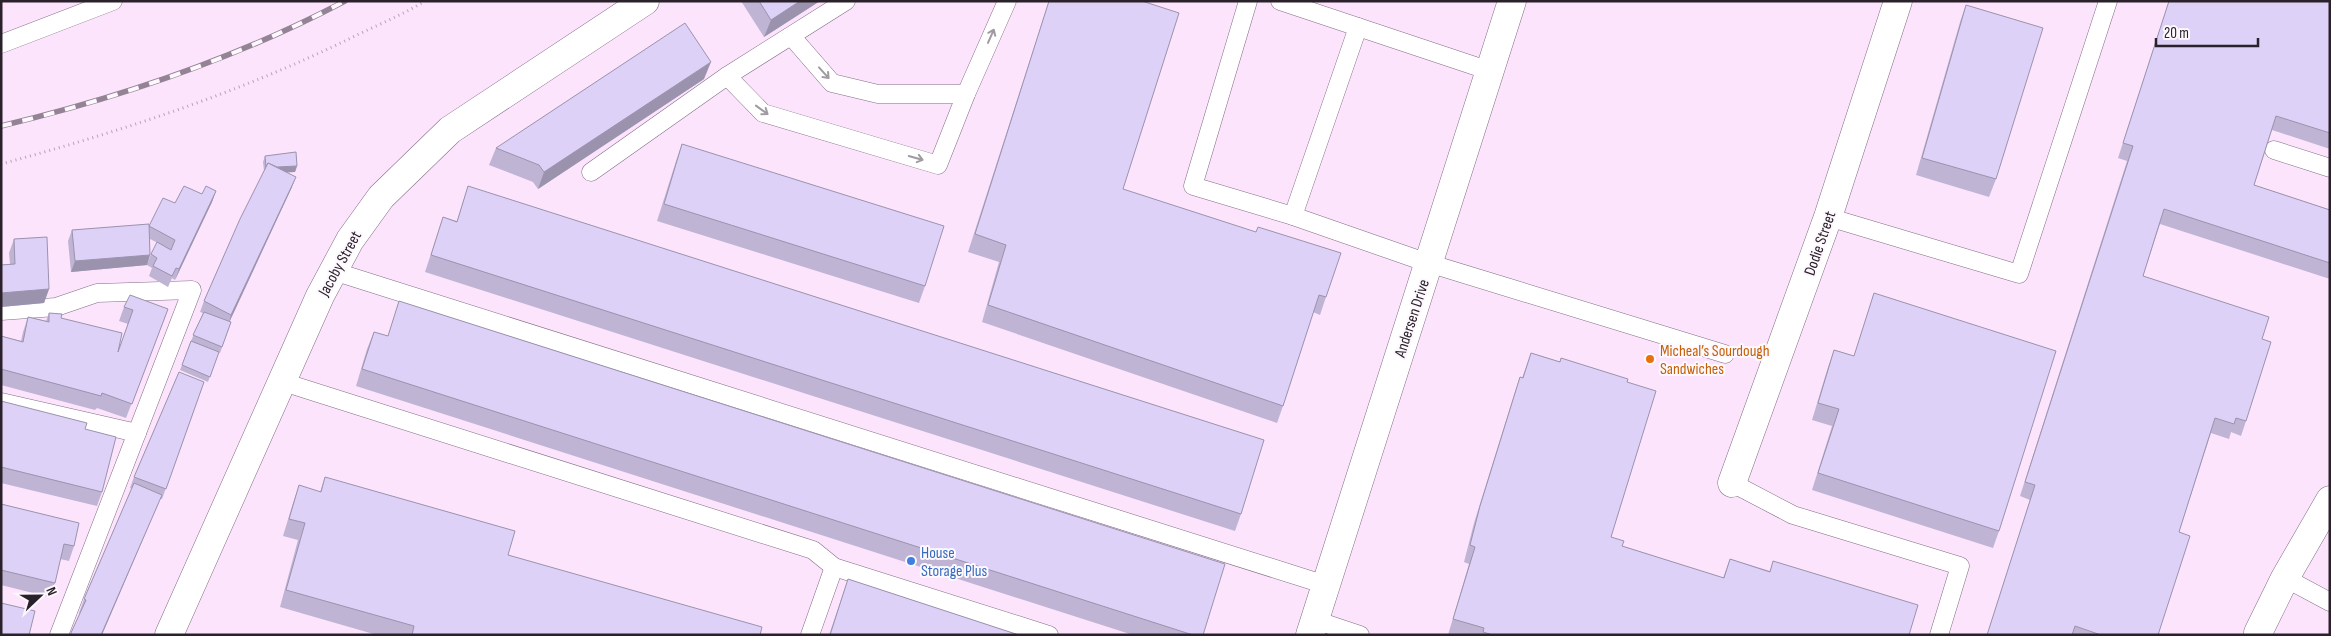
<svg xmlns="http://www.w3.org/2000/svg" width="2331" height="636" viewBox="0 0 2331 636" font-family="'Sofia Sans Condensed',sans-serif">
  <style>
    .lines { fill: none; stroke-linecap: round; stroke-linejoin: round }
    .lane-casing { stroke: #836e84; stroke-width: 19 }
    .street-casing { stroke: #836e84; stroke-width: 29 }
    .secondary-casing { stroke: #836e84; stroke-width: 29 }
    .path { stroke: #b7a4b8; stroke-width: 3; stroke-dasharray: 1 4; stroke-linecap: butt }
    .lane { stroke: #fff; stroke-width: 18 }
    .street { stroke: #fff; stroke-width: 28 }
    .secondary { stroke: #fff; stroke-width: 28 }
    .rail-casing { stroke: #938394; stroke-width: 5.5 }
    .rail { stroke: #fdf8fd; stroke-width: 4; stroke-dasharray: 11; stroke-linecap: butt }
    .wall { fill: #bfb4d4 }
    .shaded-wall { fill: #9b92ad }
    .building { fill: #ded1f7; stroke: #9b92ad }
    .oneway { stroke: #9f9ba0 }
    .food-dot { fill: #e8710a; stroke: #fdf8fd; stroke-width: 2 }
    .shop-dot { fill: #3f7fe0; stroke: #fdf8fd; stroke-width: 2 }
    .labels { text-anchor: middle; stroke-width: 4; stroke-linejoin: round; paint-order: stroke }
    .street-label { font-size: 16px; fill: #2a212b; stroke: #fdf8fd }
    .food-label { font-size: 16px; fill: #c56008; stroke: #fdf8fd; text-anchor: start }
    .shop-label { font-size: 16px; fill: #366cbe; stroke: #fdf8fd; text-anchor: start }
  </style>
  <rect width="100%" height="100%" fill="#fce4fd"/>
  <g class="lines">
    <!-- lane casing -->
    <g class="lane-casing">
      <g id="lane">
        <polyline points="1248,1 1193,186 1293,216"/>
        <polyline points="1280,1 1490,71"/>
        <polyline points="1358,27 1293,216 1428,263 1725,354"/>
        <polyline points="792,37 832,83 878,94 966,94"/>
        <polyline points="1,44 113,1"/>
        <polyline points="727,76 763,113 938,165 966,94 1007,1"/>
        <polyline points="2274,150 2330,168"/>
        <polyline points="591,172 727,76 846,1"/>
        <polyline points="1828,217 2019,274 2108,1"/>
        <polyline points="333,271 1326,585"/>
        <polyline points="1,311 56,307 97,293 192,290 59,635"/>
        <polyline points="283,382 813,550 834,567 1049,635"/>
        <polyline points="1,402 137,433"/>
        <polyline points="1732,483 1793,515 1960,566 1939,635"/>
        <polyline points="2285,578 2330,602"/>
        <polyline points="1315,620 1360,635"/>
        <polyline points="810,635 834,567"/>
      </g>
    </g>
    <!-- street casing -->
    <g class="street-casing">
      <g id="street">
        <polyline points="1732,483 1828,217 1898,1"/>
        <polyline points="2258,633 2285,578 2330,500"/>
        <polyline points="169,635 320,296 350,240 381,197 450,130 645,1"/>
      </g>
    </g>
    <!-- secondary casing -->
    <g class="secondary-casing">
      <polyline id="secondary" points="1310,635 1512,1"/>
    </g>
    <!-- path -->
    <path class="path" d="M1,164C123,131 244,91 357,35C380,24 404,14 425,1"/>
    <!-- lane -->
    <use href="#lane" class="lane"/>
    <!-- street -->
    <use href="#street" class="street"/>
    <!-- secondary -->
    <use href="#secondary" class="secondary"/>
    <!-- rail casing -->
    <g class="rail-casing">
      <path id="rail" d="M1,126C119,98 237,58 345,1"/>
    </g>
    <!-- rail -->
    <use href="#rail" class="rail"/>
  </g>
  <!-- wall -->
  <g class="wall">
    <polygon points="741,1 820,1 764,37"/>
    <polygon points="1049,1 1142,1 1123,189 1326,297 1320,315 1313,312 1283,406 1277,423 982,322 999,262 968,252"/>
    <polygon points="2169,1 2330,1 2330,149 2272,130 2254,185 2330,210 2330,279 2160,224 2143,276 2262,339 2246,421 2241,436 2231,432 2229,439 2211,433 2179,532 2158,635 1987,635 2030,500 2020,496 2127,161 2118,158"/>
    <polygon points="1966,5 1996,179 1989,197 1916,175 1960,22"/>
    <polygon points="704,79 538,189 533,182 489,165 496,148"/>
    <polygon points="682,144 925,286 919,303 657,221 676,161"/>
    <polygon points="265,156 297,166 295,172 287,172 292,187 229,322 231,322 220,353 218,352 208,382 180,370 191,341 203,346 191,341 203,313 200,312 204,301 264,171 263,162"/>
    <polygon points="468,186 1241,514 1235,531 425,272 443,217 457,221"/>
    <polygon points="216,191 212,202 175,280 172,278 168,287 149,276 152,268 147,265 151,254 158,243 150,239 150,255 147,265 71,272 68,241 72,230 149,226 175,203 202,194"/>
    <polygon points="14,239 49,289 44,303 1,307 1,265 10,264 9,253"/>
    <polygon points="1874,293 1999,531 1993,548 1812,490 1832,426 1812,420 1828,367 1834,350 1854,356"/>
    <polygon points="399,301 1203,635 1133,635 356,386 367,349 374,332 388,336"/>
    <polygon points="124,307 168,309 126,418 97,408 95,410 1,385 1,336 21,341 23,332 28,317 46,321 49,313 61,318 118,351 128,324 119,321"/>
    <polygon points="1531,353 1627,382 1611,537 1622,546 1723,578 1730,559 1770,571 1773,561 1909,635 1448,635 1469,564 1464,562 1474,523 1514,395 1520,377 1522,378"/>
    <polygon points="204,382 162,499 160,499 156,509 80,614 79,613 84,599 132,489 130,488 134,477"/>
    <polygon points="1,401 85,429 102,492 97,506 1,483"/>
    <polygon points="325,477 508,555 760,635 377,635 280,607 298,540 283,536 293,503 299,485 320,492"/>
    <polygon points="1,504 74,546 69,561 60,559 55,583 49,597 1,585"/>
    <polygon points="848,579 1019,635 829,635"/>
  </g>
  <!-- shaded-wall -->
  <g class="shaded-wall">
    <polygon points="800,1 820,1 764,37 771,20"/>
    <polygon points="711,62 704,79 538,189 544,172"/>
    <polygon points="297,166 295,172 264,174 266,168"/>
    <polygon points="296,177 292,187 228,325 231,315"/>
    <polygon points="216,191 212,202 175,280 179,269"/>
    <polygon points="150,255 147,265 71,272 75,261"/>
    <polygon points="49,289 44,303 1,307 1,293"/>
    <polygon points="162,495 102,635 101,635"/>
  </g>
  <!-- building -->
  <g class="building">
    <polygon points="759,1 800,1 771,20"/>
    <polygon points="1049,1 1142,1 1179,13 1123,189 1256,232 1258,227 1341,253 1326,297 1319,295 1283,406 988,305 1006,245 975,234"/>
    <polygon points="2169,1 2330,1 2330,133 2276,116 2254,185 2330,210 2330,263 2164,209 2143,276 2269,317 2262,339 2271,342 2246,421 2236,418 2234,424 2215,418 2179,532 2190,536 2158,635 2101,635 2075,626 2072,635 1987,635 2035,485 2025,482 2133,146 2123,143"/>
    <polygon points="1966,5 2043,28 1996,179 1922,158"/>
    <polygon points="685,23 711,62 544,172 539,165 496,148"/>
    <polygon points="682,144 944,226 925,286 664,204"/>
    <polygon points="296,152 297,166 277,167 268,163 266,167 265,156"/>
    <polygon points="268,163 296,177 231,315 204,301 240,219"/>
    <polygon points="184,186 202,194 206,186 216,191 179,269 176,268 172,276 153,266 157,258 151,254 157,242 171,250 175,240 149,226 163,198 175,203"/>
    <polygon points="468,186 1264,440 1241,514 431,255 443,217 457,222"/>
    <polygon points="149,224 150,255 75,261 72,230"/>
    <polygon points="47,237 49,289 1,293 1,265 15,264 14,239"/>
    <polygon points="1874,293 2056,351 1999,531 1818,473 1839,409 1818,403 1834,350 1854,356"/>
    <polygon points="130,295 168,309 132,404 102,393 101,396 1,369 1,336 23,342 28,317 49,322 49,313 62,314 61,318 122,333 118,352 133,310 124,307"/>
    <polygon points="399,301 1225,564 1203,635 1193,635 362,369 374,332 388,336"/>
    <polygon points="204,312 231,322 222,347 193,335"/>
    <polygon points="191,341 219,352 210,377 182,365"/>
    <polygon points="1531,353 1560,362 1561,358 1628,379 1627,382 1656,391 1611,537 1624,541 1622,546 1724,578 1730,559 1770,572 1773,561 1918,605 1909,635 1493,635 1483,632 1484,628 1453,619 1475,547 1470,545 1480,506 1520,377 1523,378"/>
    <polygon points="179,372 204,382 166,489 134,477"/>
    <polygon points="1,401 87,423 85,429 116,437 102,492 1,467"/>
    <polygon points="325,477 515,531 508,555 762,627 760,635 412,635 414,626 286,590 305,523 289,519 299,485 321,492"/>
    <polygon points="134,483 162,495 101,635 70,635 86,600 84,599"/>
    <polygon points="1,504 79,523 74,546 64,544 55,583 1,570"/>
    <polygon points="848,579 1019,635 830,635"/>
    <polygon points="1,603 35,611 29,635 1,635"/>
  </g>
  <!-- one-way arrows -->
  <defs><path id="oneway-shaft" d="M-6 0H5M1.5-3L5.5 0L1.5 3" fill="none" stroke-width="1.6" stroke-linecap="round" stroke-linejoin="round" transform="scale(1.25)"/></defs>
  <g class="oneway">
    <use href="#oneway-shaft" transform="translate(991 36) rotate(-66)"/>
    <use href="#oneway-shaft" transform="translate(824 73) rotate(48)"/>
    <use href="#oneway-shaft" transform="translate(762 110) rotate(36)"/>
    <use href="#oneway-shaft" transform="translate(916 158) rotate(16)"/>
  </g>
  <!-- markers -->
  <circle class="food-dot" cx="1650" cy="359" r="5"/>
  <circle class="shop-dot" cx="911" cy="561" r="5"/>
  <g class="labels">
    <!-- street labels -->
    <g class="street-label">
      <text transform="translate(1819 243) rotate(-71)" y="6">Dodie Street</text>
      <text transform="translate(339 263) rotate(-61)" y="6">Jacoby Street</text>
      <text transform="translate(1411 318) rotate(-72)" y="6">Andersen Drive</text>
    </g>
    <!-- food labels -->
    <g class="food-label">
      <text x="1660" y="356">Micheal’s Sourdough<tspan x="1660" dy="18">Sandwiches</tspan></text>
    </g>
    <!-- shop labels -->
    <g class="shop-label">
      <text x="921" y="558">House<tspan x="921" dy="18">Storage Plus</tspan></text>
    </g>
  </g>
  <!-- border -->
  <rect width="2331" height="636" fill="none" stroke="#2a212b" stroke-width="5"/>
  <!-- north arrow -->
  <g transform="translate(40 596) rotate(68)" stroke="#fdf8fd" stroke-width="4" paint-order="stroke">
  <path d="M0-4L9 19L0 12L-9 19Z" fill="#2a212b"/>
  <text y="-8" font-size="14" font-weight="bold" text-anchor="middle" fill="#2a212b">N</text>
  </g>
  <!-- scale -->
  <path d="M2156 38v8h102v-8" fill="none" stroke="#2a212b" stroke-width="2.5"/>
  <text x="2164" y="38" font-size="15" fill="#2a212b" stroke="#fdf8fd" stroke-width="4" paint-order="stroke">20 m</text>
</svg>
